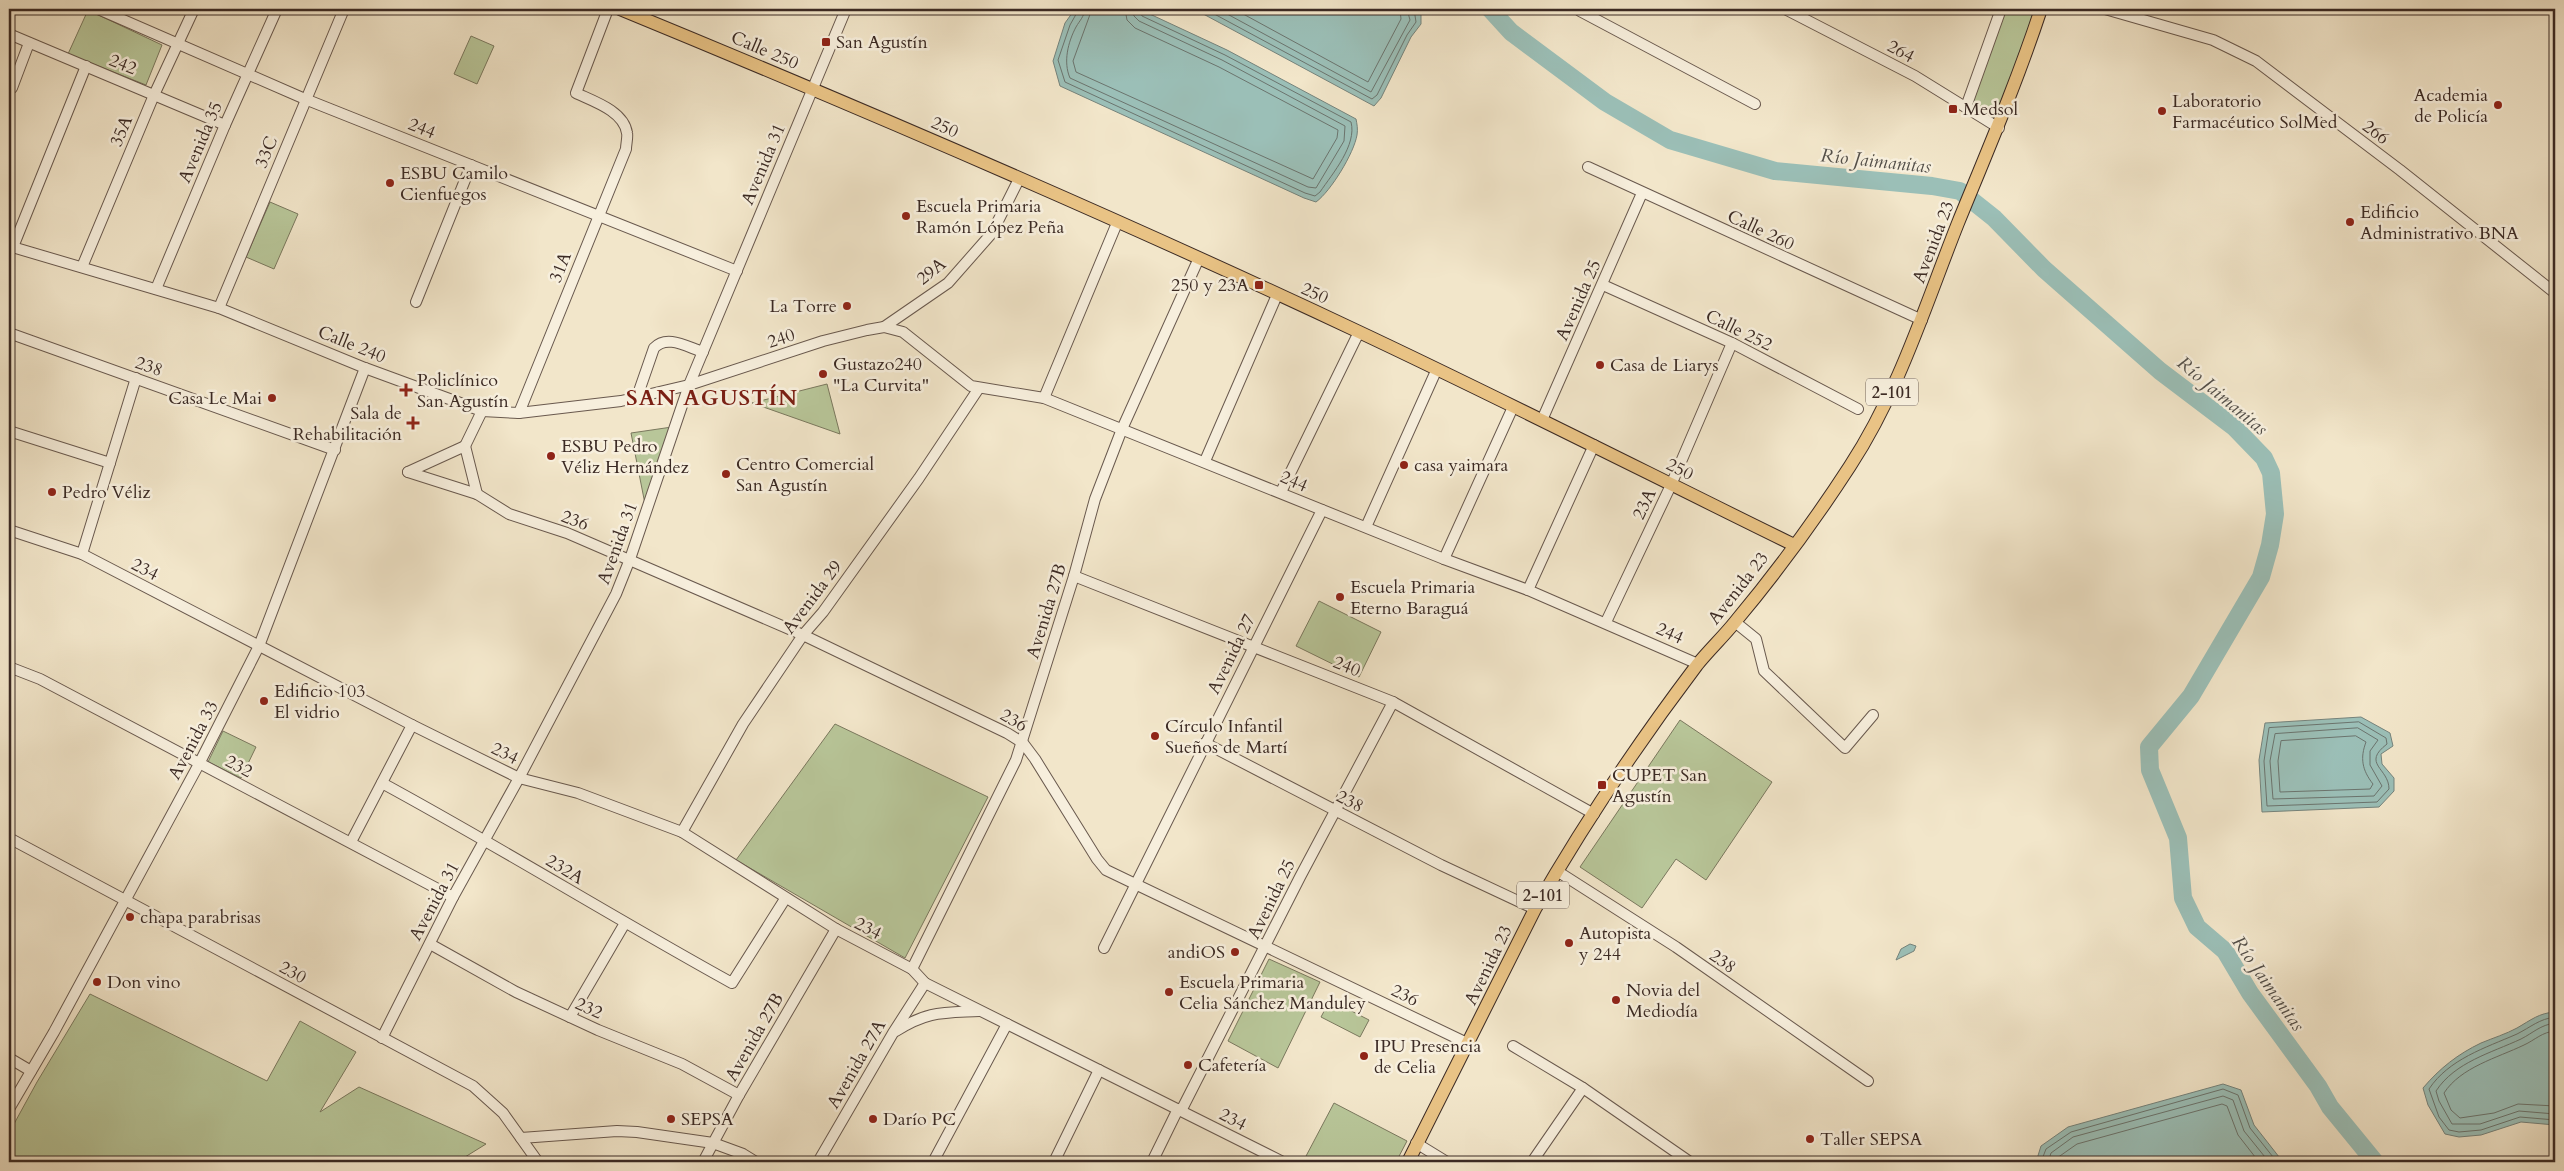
<svg xmlns="http://www.w3.org/2000/svg" width="2564" height="1171" viewBox="0 0 2564 1171" font-family="Cardo,serif">
  <style>
    .green { fill: #b8c699; stroke: #7a785e }
    .water { fill: #9bbfb7; stroke: #75837c }
    .lines { fill: none; stroke-linecap: round; stroke-linejoin: round }
    .shore { stroke: #6b746e; stroke-width: 1 }
    .river { stroke: #9bbfb7; stroke-width: 18 }
    .minor-casing { stroke: #69594e; stroke-width: 12 }
    .major-casing { stroke: #3b2a24; stroke-width: 14 }
    .minor { stroke: #f7efdd; stroke-width: 10 }
    .major { stroke: #e9c385; stroke-width: 12 }
    .poi-dot { fill: #8f2418; stroke: #f7efdd; stroke-width: 2 }
    .labels { text-anchor: middle; stroke-width: 5; stroke-linejoin: round; paint-order: stroke }
    .shield { fill: #f7efdd; stroke: #73655c; stroke-width: 1 }
    .shield-label { font-size: 16px; font-weight: bold; fill: #3b2a24 }
    .poi-label { font-size: 18px; fill: #3b2a24; stroke: #f7efdd; text-anchor: start }
    .street-label { font-size: 18px; fill: #3b2a24; stroke: #f7efdd }
    .water-label { font-size: 19px; font-style: italic; fill: #534f49; stroke: #f7efdd }
    .district-label { font-size: 22px; font-weight: bold; letter-spacing: 1px; fill: #7a1f14; stroke: #f7efdd }
  </style>
  <rect width="100%" height="100%" fill="#f2e6ca"/>
  <filter id="stains"><feTurbulence type="fractalNoise" baseFrequency=".004" numOctaves="4"/><feColorMatrix values="0 0 0 0 .2 0 0 0 0 .09 0 0 0 0 .02 0 0 0 .5 -.17"/></filter>
  <radialGradient id="worn" r=".72"><stop offset=".6" stop-color="#630" stop-opacity="0"/><stop offset="1" stop-color="#630" stop-opacity=".3"/></radialGradient>
  <!-- green -->
  <g class="green">
    <polygon points="2002,9 2038,9 1998,127 1969,110"/>
    <polygon points="88,10 162,45 146,85 68,54"/>
    <polygon points="471,36 494,46 477,84 454,74"/>
    <polygon points="270,202 298,214 274,269 246,257"/>
    <polygon points="827,384 840,434 752,403"/>
    <polygon points="672,427 646,509 631,433"/>
    <polygon points="1319,601 1381,632 1359,677 1296,646"/>
    <polygon points="1680,720 1772,782 1706,880 1676,859 1642,908 1580,867"/>
    <polygon points="835,724 988,797 905,958 736,860"/>
    <polygon points="223,731 256,747 241,778 208,762"/>
    <polygon points="1269,959 1320,982 1278,1068 1228,1041"/>
    <polygon points="90,994 267,1081 300,1021 356,1052 320,1112 359,1087 486,1144 457,1162 9,1162 9,1133 37,1082"/>
    <polygon points="1330,1000 1369,1020 1360,1037 1321,1017"/>
    <polygon points="1334,1103 1407,1141 1396,1162 1314,1162 1305,1158"/>
  </g>
  <!-- water -->
  <g class="water">
    <path d="M1075,9H1139L1227,50L1356,119C1357,124 1358,129 1357,135C1354,153 1331,191 1316,202L1304,198L1060,86L1053,61L1065,23Z"/>
    <polygon points="1194,9 1415,9 1421,12 1421,24 1411,37 1381,98 1374,106"/>
    <polygon points="2361,717 2390,733 2393,746 2381,754 2382,764 2394,778 2394,791 2379,807 2262,812 2259,760 2265,723"/>
    <polygon points="1910,944 1916,946 1914,951 1896,960 1901,949"/>
    <path d="M2555,1012V1125L2521,1122L2481,1135L2459,1137L2445,1134L2428,1105L2423,1088C2440,1068 2458,1054 2481,1043C2493,1038 2506,1034 2517,1028C2531,1020 2539,1013 2555,1012Z"/>
    <polygon points="2223,1084 2241,1090 2254,1125 2283,1162 2036,1162 2041,1146 2068,1127"/>
  </g>
  <g class="lines">
    <!-- shore -->
    <g class="shore">
      <path d="M1079,9L1070,25L1058,60L1065,82L1305,193L1315,196L1320,192C1333,173 1357,145 1351,122L1225,55L1142,16L1139,9"/>
      <path d="M1085,9C1084,17 1080,20 1076,27C1068,42 1063,62 1070,78L1308,187L1316,188L1344,141L1345,126L1222,60L1139,21L1134,16L1132,9"/>
      <polyline points="1092,9 1073,61 1076,72 1313,179 1337,138 1338,130 1219,67 1135,28 1127,20 1125,9"/>
      <polyline points="1205,9 1372,99 1377,95 1407,35 1416,22 1414,9"/>
      <polyline points="1218,9 1371,92 1410,20 1407,9"/>
      <polyline points="1234,9 1368,82 1401,19 1400,9"/>
      <path d="M2359,722L2386,738L2387,744C2361,764 2389,768 2389,789L2377,802L2267,806L2264,761L2269,728Z"/>
      <polygon points="2358,728 2378,740 2370,751 2370,765 2382,786 2374,796 2273,799 2270,761 2275,734"/>
      <path d="M2356,736L2366,742C2360,758 2362,770 2373,784L2370,789L2280,792L2278,761L2281,741Z"/>
      <path d="M2555,1017C2539,1019 2531,1027 2517,1034C2485,1048 2449,1059 2429,1089L2439,1117L2449,1130L2459,1132L2481,1130L2520,1117L2555,1120"/>
      <path d="M2555,1023C2540,1025 2533,1033 2521,1039C2491,1053 2455,1062 2436,1091L2439,1101L2452,1124H2480L2519,1111L2555,1114"/>
      <path d="M2555,1031C2542,1032 2535,1040 2524,1045C2497,1058 2461,1067 2444,1093L2451,1110L2460,1118L2494,1113L2518,1104L2555,1106"/>
      <polyline points="2041,1162 2046,1149 2071,1132 2223,1089 2238,1095 2250,1128 2277,1162"/>
      <polyline points="2048,1162 2051,1153 2073,1137 2223,1096 2233,1100 2244,1131 2269,1162"/>
      <polyline points="2056,1162 2057,1158 2077,1144 2222,1104 2227,1106 2238,1135 2259,1162"/>
    </g>
    <!-- river -->
    <polyline class="river" points="1490,9 1511,32 1605,102 1670,140 1775,171 1932,186 1960,191 1994,218 2044,269 2160,371 2234,427 2264,458 2271,473 2275,514 2270,545 2261,577 2191,696 2149,747 2150,770 2178,838 2183,898 2197,927 2225,951 2250,993 2318,1086 2330,1107 2375,1162"/>
    <!-- minor casing -->
    <g class="minor-casing">
      <g id="minor">
        <polyline points="98,9 305,99 737,271"/>
        <polyline points="1581,9 1580,11 1755,104"/>
        <polyline points="1785,9 1915,76 1999,128"/>
        <polyline points="2105,9 2213,40 2256,61 2400,170 2555,293"/>
        <polyline points="9,34 225,125"/>
        <polyline points="12,88 29,43"/>
        <polyline points="1966,107 2001,9"/>
        <polyline points="1588,167 1922,320"/>
        <polyline points="9,246 219,308 365,368 482,411 519,413 621,401 689,385 823,341 867,330 884,327 903,332 971,386 1044,398 1444,559 1528,590 1698,664"/>
        <polyline points="13,247 86,66"/>
        <polyline points="82,267 154,95 194,9"/>
        <polyline points="1603,285 1732,343 1858,409"/>
        <polyline points="156,289 225,125 277,9"/>
        <polyline points="416,302 471,165"/>
        <polyline points="219,308 344,9"/>
        <polyline points="884,327 948,283 992,233 1019,179"/>
        <polyline points="9,333 335,450"/>
        <path d="M637,397L654,348C667,334 687,347 703,352"/>
        <polyline points="1044,398 1117,223"/>
        <path d="M519,413L626,149C626,144 628,137 627,133C624,111 593,101 576,93L608,9"/>
        <polyline points="1542,420 1642,193"/>
        <polyline points="9,431 110,463"/>
        <polyline points="465,446 482,411"/>
        <polyline points="1205,461 1277,295"/>
        <polyline points="408,472 477,494 509,514 567,533 803,635 1007,733 1023,743 1035,759 1097,859 1106,870 1469,1044"/>
        <polyline points="408,472 465,446 477,494"/>
        <polyline points="1281,492 1359,332"/>
        <polyline points="1366,527 1436,371"/>
        <polyline points="9,530 82,554 412,725 519,778 578,793 682,832 836,929 912,969 925,983 1283,1162"/>
        <polyline points="82,554 136,378"/>
        <polyline points="1444,559 1513,407"/>
        <polyline points="1074,576 1393,702 1594,814"/>
        <polyline points="1528,590 1594,445"/>
        <polyline points="1606,622 1671,485 1732,343"/>
        <polyline points="1735,622 1756,639 1764,671 1845,748 1873,715"/>
        <polyline points="9,667 40,679 453,897"/>
        <polyline points="1205,743 1441,865 1535,909"/>
        <path d="M382,783C500,847 614,918 732,983L785,899"/>
        <polyline points="682,832 743,724 803,635 823,612 919,478 979,388"/>
        <polyline points="9,838 473,1086 503,1113 538,1162"/>
        <polyline points="351,842 412,725"/>
        <polyline points="1557,871 1676,947 1868,1081"/>
        <polyline points="430,944 516,992 598,1030 682,1064 739,1095"/>
        <polyline points="1104,948 1322,510"/>
        <polyline points="912,969 1016,760 1074,576 1095,499 1122,429 1199,258"/>
        <polyline points="570,1017 625,923"/>
        <path d="M896,1031C928,1011 942,1013 979,1011"/>
        <polyline points="382,1038 453,897 519,778 616,594 630,559 689,385 846,9"/>
        <polyline points="1513,1046 1583,1088 1690,1162"/>
        <polyline points="9,1058 31,1071"/>
        <polyline points="9,1109 54,1032 199,764 259,646 365,368"/>
        <polyline points="1181,1111 1300,877 1393,702"/>
        <polyline points="521,1138 617,1131 637,1132 713,1143 743,1154 756,1162"/>
        <polyline points="1416,1143 1447,1162"/>
        <polyline points="703,1162 739,1095 836,929"/>
        <polyline points="818,1162 893,1033 925,983"/>
        <polyline points="933,1162 1007,1024"/>
        <polyline points="1054,1162 1099,1070"/>
        <polyline points="1152,1162 1178,1109"/>
        <polyline points="1532,1162 1583,1088"/>
      </g>
    </g>
    <!-- major casing -->
    <g class="major-casing">
      <g id="major">
        <path d="M620,9C868,111 1115,217 1357,331C1504,400 1649,474 1794,545"/>
        <path d="M1408,1162L1535,909C1583,825 1638,743 1697,665C1709,650 1723,637 1735,622C1776,573 1815,520 1850,466C1899,391 1925,306 1958,223C1987,152 2017,82 2041,9"/>
      </g>
    </g>
    <!-- minor -->
    <use href="#minor" class="minor"/>
    <!-- major -->
    <use href="#major" class="major"/>
  </g>
  <!-- markers -->
  <g class="poi-dot">
    <rect x="821" y="37" width="10" height="10" rx="2.5"/>
    <circle cx="2498" cy="105" r="5"/>
    <rect x="1948" y="104" width="10" height="10" rx="2.5"/>
    <circle cx="2162" cy="111" r="5"/>
    <circle cx="390" cy="183" r="5"/>
    <circle cx="906" cy="216" r="5"/>
    <circle cx="2350" cy="222" r="5"/>
    <rect x="1254" y="280" width="10" height="10" rx="2.5"/>
    <circle cx="847" cy="306" r="5"/>
    <circle cx="1600" cy="365" r="5"/>
    <circle cx="823" cy="374" r="5"/>
    <path d="M403.5 382.5h5v5h5v5h-5v5h-5v-5h-5v-5h5z"/>
    <circle cx="272" cy="398" r="5"/>
    <path d="M410.5 415.5h5v5h5v5h-5v5h-5v-5h-5v-5h5z"/>
    <circle cx="551" cy="456" r="5"/>
    <circle cx="1404" cy="465" r="5"/>
    <circle cx="726" cy="474" r="5"/>
    <circle cx="52" cy="492" r="5"/>
    <circle cx="1340" cy="597" r="5"/>
    <circle cx="264" cy="701" r="5"/>
    <circle cx="1155" cy="736" r="5"/>
    <rect x="1597" y="780" width="10" height="10" rx="2.5"/>
    <circle cx="130" cy="917" r="5"/>
    <circle cx="1569" cy="943" r="5"/>
    <circle cx="1235" cy="952" r="5"/>
    <circle cx="97" cy="982" r="5"/>
    <circle cx="1169" cy="992" r="5"/>
    <circle cx="1616" cy="1000" r="5"/>
    <circle cx="1364" cy="1056" r="5"/>
    <circle cx="1188" cy="1065" r="5"/>
    <circle cx="671" cy="1119" r="5"/>
    <circle cx="873" cy="1119" r="5"/>
    <circle cx="1810" cy="1139" r="5"/>
  </g>
  <g class="labels">
    <!-- shield labels -->
    <g class="shield">
      <rect x="1866" y="378.5" width="52" height="27" rx="4"/>
      <rect x="1517" y="881.5" width="52" height="27" rx="4"/>
    </g>
    <g class="shield-label">
      <text x="1892" y="398">2-101</text>
      <text x="1543" y="901">2-101</text>
    </g>
    <!-- poi labels -->
    <g class="poi-label">
      <text x="836" y="48">San Agustín</text>
      <text x="2488" y="101" text-anchor="end">Academia<tspan x="2488" dy="21">de Policía</tspan></text>
      <text x="2172" y="107">Laboratorio<tspan x="2172" dy="21">Farmacéutico SolMed</tspan></text>
      <text x="1963" y="115">Medsol</text>
      <text x="400" y="179">ESBU Camilo<tspan x="400" dy="21">Cienfuegos</tspan></text>
      <text x="916" y="212">Escuela Primaria<tspan x="916" dy="21">Ramón López Peña</tspan></text>
      <text x="2360" y="218">Edificio<tspan x="2360" dy="21">Administrativo BNA</tspan></text>
      <text x="1249" y="291" text-anchor="end">250 y 23A</text>
      <text x="837" y="312" text-anchor="end">La Torre</text>
      <text x="833" y="370">Gustazo240<tspan x="833" dy="21">"La Curvita"</tspan></text>
      <text x="1610" y="371">Casa de Liarys</text>
      <text x="417" y="386">Policlínico<tspan x="417" dy="21">San Agustín</tspan></text>
      <text x="262" y="404" text-anchor="end">Casa Le Mai</text>
      <text x="402" y="419" text-anchor="end">Sala de<tspan x="402" dy="21">Rehabilitación</tspan></text>
      <text x="561" y="452">ESBU Pedro<tspan x="561" dy="21">Véliz Hernández</tspan></text>
      <text x="736" y="470">Centro Comercial<tspan x="736" dy="21">San Agustín</tspan></text>
      <text x="1414" y="471">casa yaimara</text>
      <text x="62" y="498">Pedro Véliz</text>
      <text x="1350" y="593">Escuela Primaria<tspan x="1350" dy="21">Eterno Baraguá</tspan></text>
      <text x="274" y="697">Edificio 103<tspan x="274" dy="21">El vidrio</tspan></text>
      <text x="1165" y="732">Círculo Infantil<tspan x="1165" dy="21">Sueños de Martí</tspan></text>
      <text x="1612" y="781">CUPET San<tspan x="1612" dy="21">Agustín</tspan></text>
      <text x="140" y="923">chapa parabrisas</text>
      <text x="1579" y="939">Autopista<tspan x="1579" dy="21">y 244</tspan></text>
      <text x="1225" y="958" text-anchor="end">andiOS</text>
      <text x="107" y="988">Don vino</text>
      <text x="1179" y="988">Escuela Primaria<tspan x="1179" dy="21">Celia Sánchez Manduley</tspan></text>
      <text x="1626" y="996">Novia del<tspan x="1626" dy="21">Mediodía</tspan></text>
      <text x="1374" y="1052">IPU Presencia<tspan x="1374" dy="21">de Celia</tspan></text>
      <text x="1198" y="1071">Cafetería</text>
      <text x="681" y="1125">SEPSA</text>
      <text x="883" y="1125">Darío PC</text>
      <text x="1820" y="1145">Taller SEPSA</text>
    </g>
    <!-- street labels -->
    <g class="street-label">
      <text transform="translate(765 50) rotate(23)" y="6">Calle 250</text>
      <text transform="translate(1901 51) rotate(28)" y="6">264</text>
      <text transform="translate(123 64) rotate(22)" y="6">242</text>
      <text transform="translate(945 127) rotate(24)" y="6">250</text>
      <text transform="translate(422 128) rotate(22)" y="6">244</text>
      <text transform="translate(121 131) rotate(-67)" y="6">35A</text>
      <text transform="translate(2376 132) rotate(37)" y="6">266</text>
      <text transform="translate(200 142) rotate(-67)" y="6">Avenida 35</text>
      <text transform="translate(266 152) rotate(-68)" y="6">33C</text>
      <text transform="translate(763 164) rotate(-67)" y="6">Avenida 31</text>
      <text transform="translate(1761 230) rotate(25)" y="6">Calle 260</text>
      <text transform="translate(1933 242) rotate(-69)" y="6">Avenida 23</text>
      <text transform="translate(560 267) rotate(-68)" y="6">31A</text>
      <text transform="translate(931 271) rotate(-39)" y="6">29A</text>
      <text transform="translate(1315 293) rotate(24)" y="6">250</text>
      <text transform="translate(1578 300) rotate(-66)" y="6">Avenida 25</text>
      <text transform="translate(1739 330) rotate(26)" y="6">Calle 252</text>
      <text transform="translate(781 338) rotate(-18)" y="6">240</text>
      <text transform="translate(352 344) rotate(22)" y="6">Calle 240</text>
      <text transform="translate(149 366) rotate(19)" y="6">238</text>
      <text transform="translate(1680 469) rotate(26)" y="6">250</text>
      <text transform="translate(1294 481) rotate(23)" y="6">244</text>
      <text transform="translate(1644 504) rotate(-65)" y="6">23A</text>
      <text transform="translate(575 520) rotate(21)" y="6">236</text>
      <text transform="translate(617 543) rotate(-70)" y="6">Avenida 31</text>
      <text transform="translate(145 569) rotate(27)" y="6">234</text>
      <text transform="translate(1738 588) rotate(-52)" y="6">Avenida 23</text>
      <text transform="translate(812 597) rotate(-53)" y="6">Avenida 29</text>
      <text transform="translate(1046 611) rotate(-73)" y="6">Avenida 27B</text>
      <text transform="translate(1670 633) rotate(24)" y="6">244</text>
      <text transform="translate(1231 654) rotate(-64)" y="6">Avenida 27</text>
      <text transform="translate(1347 666) rotate(22)" y="6">240</text>
      <text transform="translate(1014 720) rotate(30)" y="6">236</text>
      <text transform="translate(193 740) rotate(-62)" y="6">Avenida 33</text>
      <text transform="translate(505 753) rotate(26)" y="6">234</text>
      <text transform="translate(239 766) rotate(28)" y="6">232</text>
      <text transform="translate(1350 801) rotate(27)" y="6">238</text>
      <text transform="translate(565 869) rotate(31)" y="6">232A</text>
      <text transform="translate(1271 899) rotate(-64)" y="6">Avenida 25</text>
      <text transform="translate(434 901) rotate(-62)" y="6">Avenida 31</text>
      <text transform="translate(868 928) rotate(27)" y="6">234</text>
      <text transform="translate(1723 961) rotate(35)" y="6">238</text>
      <text transform="translate(1488 965) rotate(-64)" y="6">Avenida 23</text>
      <text transform="translate(293 972) rotate(28)" y="6">230</text>
      <text transform="translate(1405 995) rotate(26)" y="6">236</text>
      <text transform="translate(589 1008) rotate(24)" y="6">232</text>
      <text transform="translate(754 1037) rotate(-60)" y="6">Avenida 27B</text>
      <text transform="translate(856 1064) rotate(-60)" y="6">Avenida 27A</text>
      <text transform="translate(1233 1119) rotate(27)" y="6">234</text>
    </g>
    <!-- water labels -->
    <g class="water-label">
      <text transform="translate(1876 160) rotate(6)" y="7">Río Jaimanitas</text>
      <text transform="translate(2223 395) rotate(40)" y="7">Río Jaimanitas</text>
      <text transform="translate(2269 983) rotate(55)" y="7">Río Jaimanitas</text>
    </g>
    <!-- district labels -->
    <g class="district-label">
      <text x="712" y="405">SAN AGUSTÍN</text>
    </g>
  </g>
  <!-- margin -->
  <rect width="2564" height="1171" fill="none" stroke="#f2e6ca" stroke-width="30"/>
  <rect x="10" y="10" width="2544" height="1151" fill="none" stroke="#3b2a24" stroke-width="2.5"/>
  <rect x="15" y="15" width="2534" height="1141" fill="none" stroke="#3b2a24"/>
  <rect width="100%" height="100%" filter="url(#stains)"/>
  <rect width="100%" height="100%" fill="url(#worn)"/>
</svg>
